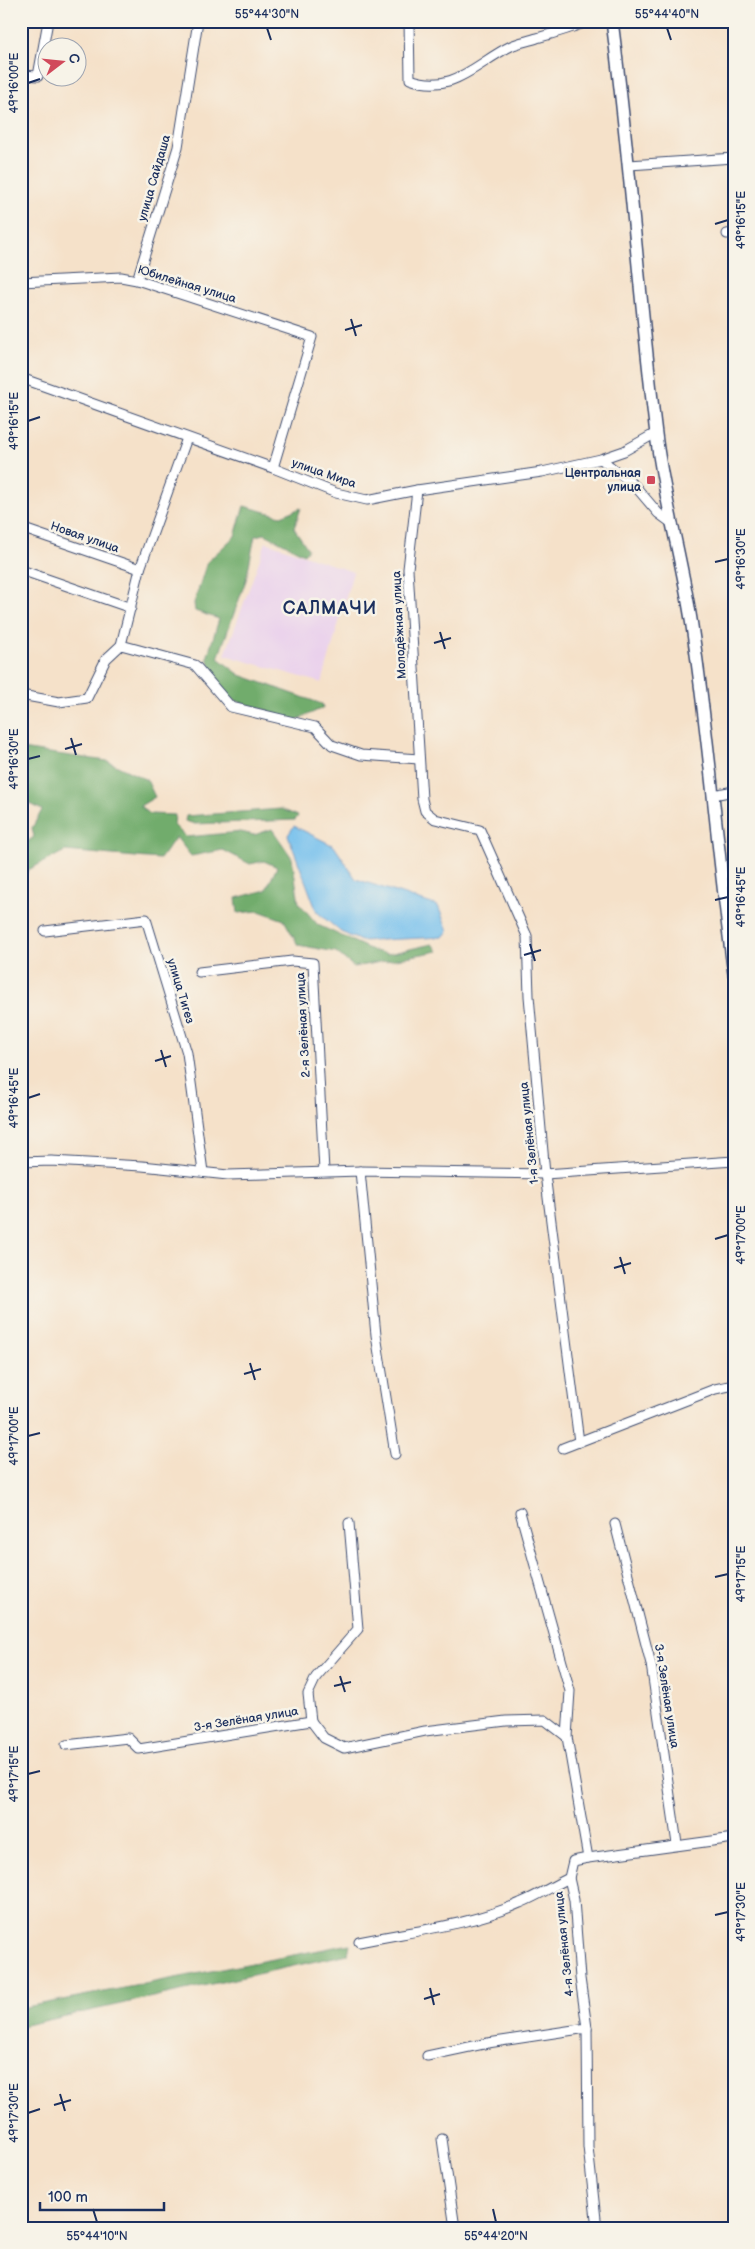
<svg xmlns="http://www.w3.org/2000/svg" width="755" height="2249" viewBox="0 0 755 2249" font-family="'Balsamiq Sans',sans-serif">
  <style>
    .built { fill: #ead1ec }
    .forest { fill: #71ac6c; stroke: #466e65 }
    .water { fill: #73bfed; stroke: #4777a6 }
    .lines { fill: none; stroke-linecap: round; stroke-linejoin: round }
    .minor-casing { stroke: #3c4a6e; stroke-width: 11 }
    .tertiary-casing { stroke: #3c4a6e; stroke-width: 14 }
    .minor { stroke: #fff; stroke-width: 9 }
    .tertiary { stroke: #fff; stroke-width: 11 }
    .ticks { fill: none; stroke: #1b2f5e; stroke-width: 2 }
    .poi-dot { fill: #d1495b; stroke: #f7f3e8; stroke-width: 2 }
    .labels { text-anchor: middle; stroke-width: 5; stroke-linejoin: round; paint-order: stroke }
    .street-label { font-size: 12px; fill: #1b2f5e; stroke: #f7f3e8 }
    .poi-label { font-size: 12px; font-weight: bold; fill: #1b2f5e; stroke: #f7f3e8; text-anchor: end }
    .district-label { font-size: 18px; font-weight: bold; letter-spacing: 1px; fill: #1b2f5e; stroke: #f7f3e8 }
    .neatline { fill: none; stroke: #1b2f5e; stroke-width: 2 }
    .ticks-label { font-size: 12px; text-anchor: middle; fill: #1b2f5e }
  </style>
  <rect width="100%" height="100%" fill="#f7f3e8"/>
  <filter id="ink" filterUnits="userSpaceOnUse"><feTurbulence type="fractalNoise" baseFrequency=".02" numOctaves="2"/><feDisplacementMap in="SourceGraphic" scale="10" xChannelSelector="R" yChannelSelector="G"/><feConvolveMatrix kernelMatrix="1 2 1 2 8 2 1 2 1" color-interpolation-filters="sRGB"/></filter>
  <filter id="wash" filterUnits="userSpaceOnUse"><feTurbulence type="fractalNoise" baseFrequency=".0096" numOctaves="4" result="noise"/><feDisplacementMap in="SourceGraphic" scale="20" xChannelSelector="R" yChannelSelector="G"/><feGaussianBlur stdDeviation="1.12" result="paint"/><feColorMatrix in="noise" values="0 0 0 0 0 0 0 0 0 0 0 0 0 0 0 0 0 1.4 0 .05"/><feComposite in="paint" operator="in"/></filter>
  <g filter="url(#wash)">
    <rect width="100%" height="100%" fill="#f5e1c9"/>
    <!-- built -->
    <polygon class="built" points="266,542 353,572 322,683 225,655"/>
    <!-- forest -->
    <g class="forest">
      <polygon points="244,506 281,516 301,508 294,528 308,549 304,554 265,534 255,536 246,580 218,658 240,675 322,704 323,708 296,720 224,697 207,658 219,619 195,611 194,603 207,562 235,536"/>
      <polygon points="21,749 107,761 147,780 155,797 140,806 150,814 175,815 174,825 186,837 241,832 254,835 272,829 292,858 299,903 318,925 374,951 388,954 432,944 438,951 354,967 336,952 298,945 284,920 259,911 238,913 236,898 266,890 277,867 264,861 250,864 223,850 191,856 176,837 160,859 65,851 28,870 21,884 21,846 34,837 32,828 42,810 21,799"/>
      <polygon points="281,809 298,816 295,820 195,824 185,821 186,816"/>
      <polygon points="350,1944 348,1954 21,2026 21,2008"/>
    </g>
    <!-- water -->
    <polygon class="water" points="294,826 334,846 356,879 438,906 448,931 443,937 361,941 341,932 317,912 288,835"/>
  </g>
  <g filter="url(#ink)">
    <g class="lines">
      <!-- minor casing -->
      <g class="minor-casing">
        <g id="minor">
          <path d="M409,21L410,79C453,95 476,63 511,46C519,42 529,41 537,38C555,33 572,28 589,21"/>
          <polyline points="21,75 38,76 48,21"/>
          <polyline points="629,165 734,158"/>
          <polyline points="727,234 734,233"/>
          <polyline points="137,280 178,147 198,21"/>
          <polyline points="21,282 121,277 137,280 312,337 273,468"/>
          <polyline points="21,378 273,468 336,493 367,500 417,490 542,472 601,459 624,451 656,433"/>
          <polyline points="187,438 140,569 121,645 195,665 231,707 315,727 332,745 361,755 419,759"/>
          <polyline points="601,459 635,486 658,513 673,524"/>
          <polyline points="417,490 408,569 422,799 425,811 435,819 480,830 527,936 529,996 545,1174 579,1442"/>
          <polyline points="21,528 140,569"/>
          <polyline points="21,570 131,608"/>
          <polyline points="21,695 59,702 87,698 106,659 121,645"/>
          <polyline points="713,795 734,791"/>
          <polyline points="45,931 146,919 187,1053 203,1172"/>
          <polyline points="199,972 292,961 313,963 324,1171"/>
          <polyline points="21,1162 51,1161 142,1166 228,1175 360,1171 545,1174 734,1161"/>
          <polyline points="360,1171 376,1335 395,1454"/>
          <polyline points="563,1448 715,1389 734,1385"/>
          <polyline points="520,1512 570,1691 567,1737 588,1858"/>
          <polyline points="615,1524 651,1664 677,1844"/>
          <polyline points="311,1721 308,1694 316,1677 358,1629 349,1523"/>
          <polyline points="66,1745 128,1738 139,1749 311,1721 324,1738 344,1748 425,1731 506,1721 545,1720 567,1737"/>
          <polyline points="569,1878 573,1861 588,1858 734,1838"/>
          <path d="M359,1942C412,1931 471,1925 520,1903C537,1896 553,1886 569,1878L574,1900L580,1978L587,2028L588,2147L597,2228"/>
          <polyline points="427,2056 488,2043 587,2028"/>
          <polyline points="442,2139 455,2228"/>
        </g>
      </g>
      <!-- tertiary casing -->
      <g class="tertiary-casing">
        <path id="tertiary" d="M612,21C630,159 639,297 656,434C664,501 684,566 693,633C710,746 718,861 734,974"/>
      </g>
      <!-- minor -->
      <use href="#minor" class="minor"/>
      <!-- tertiary -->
      <use href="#tertiary" class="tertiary"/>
    </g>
  </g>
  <!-- ticks -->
  <path class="ticks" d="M267,28L271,40M667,28L671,40M28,83L40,79M715,224L728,220M351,319L356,336M345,330L362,325M28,421L40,417M715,562L728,559M440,632L445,649M434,643L451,638M71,738L76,755M65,749L82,744M28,759L40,756M715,900L728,897M530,944L535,961M524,955L541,950M161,1050L166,1067M155,1061L171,1056M28,1098L40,1094M715,1239L728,1235M620,1257L625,1274M614,1268L631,1263M250,1363L255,1380M244,1374L261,1369M28,1436L40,1433M715,1577L728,1574M340,1676L345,1692M334,1686L351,1682M28,1774L40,1771M715,1915L728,1912M430,1988L434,2005M424,1999L440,1994M60,2094L65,2111M54,2105L71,2100M28,2113L40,2109M93,2209L97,2222M493,2209L496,2222"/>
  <!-- markers -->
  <rect class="poi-dot" x="646" y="475" width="10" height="10" rx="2.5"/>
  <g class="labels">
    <!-- street labels -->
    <g class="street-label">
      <text transform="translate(154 178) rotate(-74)" y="4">улица Сайдаша</text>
      <text transform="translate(187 284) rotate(17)" y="4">Юбилейная улица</text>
      <text transform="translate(324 473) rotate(19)" y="4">улица Мира</text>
      <text transform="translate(85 537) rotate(19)" y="4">Новая улица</text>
      <text transform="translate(399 625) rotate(-93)" y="4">Молодёжная улица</text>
      <text transform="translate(181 991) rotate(73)" y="4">улица Тигез</text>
      <text transform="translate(303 1025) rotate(-93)" y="4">2-я Зелёная улица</text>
      <text transform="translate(529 1133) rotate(-96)" y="4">1-я Зелёная улица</text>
      <text transform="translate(667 1696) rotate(81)" y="4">3-я Зелёная улица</text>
      <text transform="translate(246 1719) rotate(-9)" y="4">3-я Зелёная улица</text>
      <text transform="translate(564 1944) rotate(-96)" y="4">4-я Зелёная улица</text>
    </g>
    <!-- poi labels -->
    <g class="poi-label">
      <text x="641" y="477">Центральная<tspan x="641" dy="14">улица</tspan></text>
    </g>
    <!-- district labels -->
    <g class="district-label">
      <text x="330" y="614">САЛМАЧИ</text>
    </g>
  </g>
  <!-- margin -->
  <rect width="755" height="2249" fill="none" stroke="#f7f3e8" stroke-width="55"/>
  <!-- north arrow -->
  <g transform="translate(62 62) rotate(74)"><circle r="24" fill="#f7f3e8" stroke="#9fa5b1"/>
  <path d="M0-4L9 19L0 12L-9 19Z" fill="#d1495b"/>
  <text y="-8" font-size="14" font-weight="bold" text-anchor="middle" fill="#1b2f5e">С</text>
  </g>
  <!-- scale -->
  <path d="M40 2202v8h124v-8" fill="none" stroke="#1b2f5e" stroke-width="2.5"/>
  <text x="48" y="2202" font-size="15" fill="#1b2f5e" stroke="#f7f3e8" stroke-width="4" paint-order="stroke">100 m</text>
  <rect x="28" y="28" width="700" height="2194" class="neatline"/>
  <g class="ticks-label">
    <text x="267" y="18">55°44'30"N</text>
    <text x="667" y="18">55°44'40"N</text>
    <text transform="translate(14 83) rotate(-90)" y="4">49°16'00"E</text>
    <text transform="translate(741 220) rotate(-90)" y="4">49°16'15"E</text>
    <text transform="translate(14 421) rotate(-90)" y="4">49°16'15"E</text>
    <text transform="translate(741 559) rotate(-90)" y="4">49°16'30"E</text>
    <text transform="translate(14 759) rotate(-90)" y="4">49°16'30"E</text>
    <text transform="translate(741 897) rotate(-90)" y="4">49°16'45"E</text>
    <text transform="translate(14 1098) rotate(-90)" y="4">49°16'45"E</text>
    <text transform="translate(741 1235) rotate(-90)" y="4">49°17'00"E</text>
    <text transform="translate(14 1436) rotate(-90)" y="4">49°17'00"E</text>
    <text transform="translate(741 1574) rotate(-90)" y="4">49°17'15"E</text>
    <text transform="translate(14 1774) rotate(-90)" y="4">49°17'15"E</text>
    <text transform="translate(741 1912) rotate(-90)" y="4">49°17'30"E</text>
    <text transform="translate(14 2113) rotate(-90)" y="4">49°17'30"E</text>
    <text x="97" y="2240">55°44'10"N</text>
    <text x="496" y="2240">55°44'20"N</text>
  </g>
</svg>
